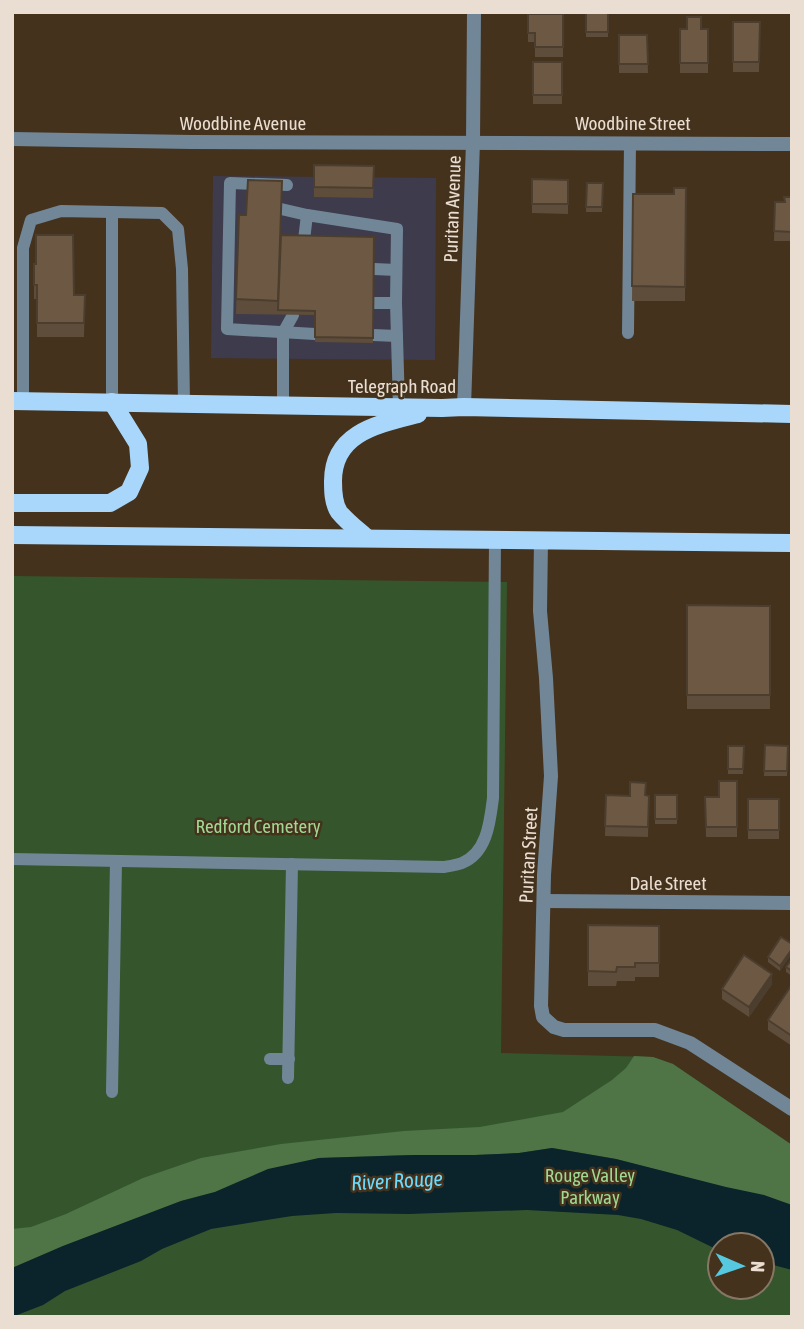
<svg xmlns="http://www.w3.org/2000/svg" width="804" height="1329" viewBox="0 0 804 1329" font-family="'Asap Condensed',sans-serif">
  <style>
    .industrial { fill: #3e3b4c }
    .green { fill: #35562d; fill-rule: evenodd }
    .forest { fill: #4f7446 }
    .water { fill: #0b232a }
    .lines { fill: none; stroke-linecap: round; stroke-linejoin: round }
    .lane { stroke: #718798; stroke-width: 12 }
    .street { stroke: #718798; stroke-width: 14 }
    .primary { stroke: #a9d7fb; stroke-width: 18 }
    .wall { fill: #5e4d3a }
    .shaded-wall { fill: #4c3e2f }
    .building { fill: #6d5943; stroke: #4c3e2f; stroke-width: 2 }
    .labels { text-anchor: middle; stroke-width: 5; stroke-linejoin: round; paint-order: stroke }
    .street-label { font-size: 19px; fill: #e9ded1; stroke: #44321d }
    .park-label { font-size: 19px; fill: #9fd892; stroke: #44321d }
    .water-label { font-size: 21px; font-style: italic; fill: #6cdafd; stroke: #44321d }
  </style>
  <rect width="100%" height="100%" fill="#44321d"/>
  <!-- industrial -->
  <polygon class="industrial" points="213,176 436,178 435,360 211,358"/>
  <!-- green -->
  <path class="green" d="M12,576L507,582L501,1053L653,1057L673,1064L792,1145V1317H12ZM720,1245H762V1287H720Z"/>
  <!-- forest -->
  <polygon class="forest" points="634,1056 653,1057 673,1064 792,1145 792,1205 616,1159 552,1148 519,1153 475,1155 407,1155 319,1158 242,1180 215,1192 181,1201 63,1246 12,1268 12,1229 31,1227 66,1214 143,1178 201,1158 281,1144 404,1131 480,1127 563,1112 612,1080 626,1068"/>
  <!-- water -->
  <polygon class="water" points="552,1148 616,1159 726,1187 764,1195 792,1205 792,1270 762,1262 762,1245 720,1245 720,1251 677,1230 641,1219 618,1215 527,1210 409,1214 336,1213 292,1216 211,1229 162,1249 141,1261 65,1291 43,1305 12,1317 12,1268 63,1246 181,1201 215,1192 268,1169 319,1158 414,1155 475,1155 519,1153"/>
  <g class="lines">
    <!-- lane -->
    <g class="lane">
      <polyline points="287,185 230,183 227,329 315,334"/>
      <polyline points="281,209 307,215"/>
      <polyline points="304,240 307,215 397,229 396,303 399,407"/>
      <polyline points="374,269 396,270"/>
      <polyline points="374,303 396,303"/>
      <polyline points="628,333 630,143"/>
      <polyline points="373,335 397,336"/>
      <polyline points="23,401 23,248 31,220 61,211 162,213 178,229 182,269 184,404"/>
      <polyline points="112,402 112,212"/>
      <polyline points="283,405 283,333 293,315"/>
      <path d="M12,859L444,867C450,866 457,865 462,863C487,853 490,822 493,798L495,540"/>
      <polyline points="270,1059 289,1059"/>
      <polyline points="288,1078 292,864"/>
      <polyline points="112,1092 116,861"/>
    </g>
    <!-- street -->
    <g class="street">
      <polyline points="12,139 191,142 792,144"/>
      <polyline points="464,407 473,142 474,12"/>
      <polyline points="541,540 540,611 546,678 551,776 544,875 541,1006 543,1017 554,1027 564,1030 655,1030 690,1043 792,1109"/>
      <polyline points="545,901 792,903"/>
    </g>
    <!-- primary -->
    <g class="primary">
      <polyline points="12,401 442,408 464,407 792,414"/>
      <polyline points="12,503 110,503 129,492 140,468 138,444 112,402"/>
      <polyline points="12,535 792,543"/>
      <path d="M367,538C358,530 347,522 339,512C333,503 333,491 333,481C333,432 379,424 418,414"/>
    </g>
  </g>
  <!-- wall -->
  <g class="wall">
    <rect x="586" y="12" width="22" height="25"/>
    <polygon points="528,14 563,14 563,57 535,57 535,42 528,42"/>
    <polygon points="733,22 760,22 759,72 733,72"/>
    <rect x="680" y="29" width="28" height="44"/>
    <polygon points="619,35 647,35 648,73 619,73"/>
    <rect x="533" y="62" width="29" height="42"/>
    <polygon points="314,165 374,166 373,198 314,197"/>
    <polygon points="532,179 568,180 568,214 532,213"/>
    <polygon points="587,183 603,183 602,212 586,212"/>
    <polygon points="686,188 685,301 632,301 633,194 674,194"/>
    <polygon points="792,197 792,241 774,241 775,202 785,202"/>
    <polygon points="239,215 281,235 374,237 373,343 315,342 315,315 236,314"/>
    <polygon points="34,264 74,295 85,295 84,337 37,337 37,299 34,299"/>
    <polygon points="687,605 770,606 770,709 687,709"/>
    <polygon points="765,745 788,746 787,776 764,776"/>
    <polygon points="728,746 744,746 743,774 728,774"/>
    <polygon points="737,781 737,837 706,837 705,797 719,797"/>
    <polygon points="606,795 649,796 648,837 605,836"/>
    <rect x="655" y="795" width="22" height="29"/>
    <rect x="748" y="799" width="31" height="40"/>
    <polygon points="588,925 659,926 659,977 635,977 635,981 617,981 616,986 588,986"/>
    <polygon points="792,944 780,971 768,962 768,957"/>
    <polygon points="792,959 792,976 786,972 786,967"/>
    <polygon points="772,984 749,1017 722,999 722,989"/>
    <polygon points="792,986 792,1046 768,1030 768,1020"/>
  </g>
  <!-- shaded-wall -->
  <g class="shaded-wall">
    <polygon points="792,949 792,954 780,971 780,966"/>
    <polygon points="772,974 772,984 749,1017 749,1007"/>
  </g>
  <!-- building -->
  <g class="building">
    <rect x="586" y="12" width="22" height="20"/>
    <polygon points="528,14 563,14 563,47 535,47 535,33 528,33"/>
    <polygon points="687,17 701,17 701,29 708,29 708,63 680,63 680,29 687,29"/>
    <polygon points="733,22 760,22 759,62 733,62"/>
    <polygon points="619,35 647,35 648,64 619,64"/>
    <rect x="533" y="62" width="29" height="33"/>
    <polygon points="314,165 374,166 373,188 314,187"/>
    <polygon points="532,179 568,180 568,204 532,204"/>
    <polygon points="248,180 282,181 278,301 236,299 239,215 246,215"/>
    <polygon points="587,183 603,183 602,207 586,207"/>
    <polygon points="674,188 686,188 685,287 632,286 633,194 674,194"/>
    <polygon points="784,197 792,197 792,232 774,231 775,202 785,202"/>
    <polygon points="36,235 73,235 74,295 85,295 84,323 37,323 37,285 34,285 34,264 36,264"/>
    <polygon points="281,235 374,237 373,338 315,337 315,311 278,310"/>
    <polygon points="687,605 770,606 770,695 687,695"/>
    <polygon points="765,745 788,746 787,771 764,771"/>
    <polygon points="728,746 744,746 743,769 728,769"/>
    <polygon points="719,781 737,781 737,827 706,827 705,797 719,797"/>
    <polygon points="630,782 646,783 645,795 649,796 648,827 605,826 606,795 630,796"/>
    <rect x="655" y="795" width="22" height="24"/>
    <rect x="748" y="799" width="31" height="31"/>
    <polygon points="588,925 659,926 659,963 635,963 635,967 617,967 616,972 588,971"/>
    <polygon points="781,937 792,944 792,949 780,966 768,957"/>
    <polygon points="744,955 772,974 749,1007 722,989"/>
    <polygon points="792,959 792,971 786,967"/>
    <polygon points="791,986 792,986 792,1036 768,1020"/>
  </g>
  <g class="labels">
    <!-- street labels -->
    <g class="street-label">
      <text x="243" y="130">Woodbine Avenue</text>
      <text x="633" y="130">Woodbine Street</text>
      <text transform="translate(452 209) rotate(-88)" y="7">Puritan Avenue</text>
      <text x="402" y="393">Telegraph Road</text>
      <text transform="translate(528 855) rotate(-87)" y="7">Puritan Street</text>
      <text x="668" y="890">Dale Street</text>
    </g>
    <!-- park labels -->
    <g class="park-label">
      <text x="258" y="833">Redford Cemetery</text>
      <text x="590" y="1182">Rouge Valley<tspan x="590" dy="22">Parkway</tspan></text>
    </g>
    <!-- water labels -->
    <g class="water-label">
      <text transform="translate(397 1181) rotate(-3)" y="7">River Rouge</text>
    </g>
  </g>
  <!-- border -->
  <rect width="804" height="1329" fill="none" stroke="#e9ded1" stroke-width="28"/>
  <!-- north arrow -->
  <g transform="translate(741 1266) rotate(92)"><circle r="33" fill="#44321d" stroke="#867765" stroke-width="2"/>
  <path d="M0-5L12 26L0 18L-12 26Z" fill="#56c9e1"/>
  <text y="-10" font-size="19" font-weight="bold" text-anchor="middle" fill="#e9ded1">N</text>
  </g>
</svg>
